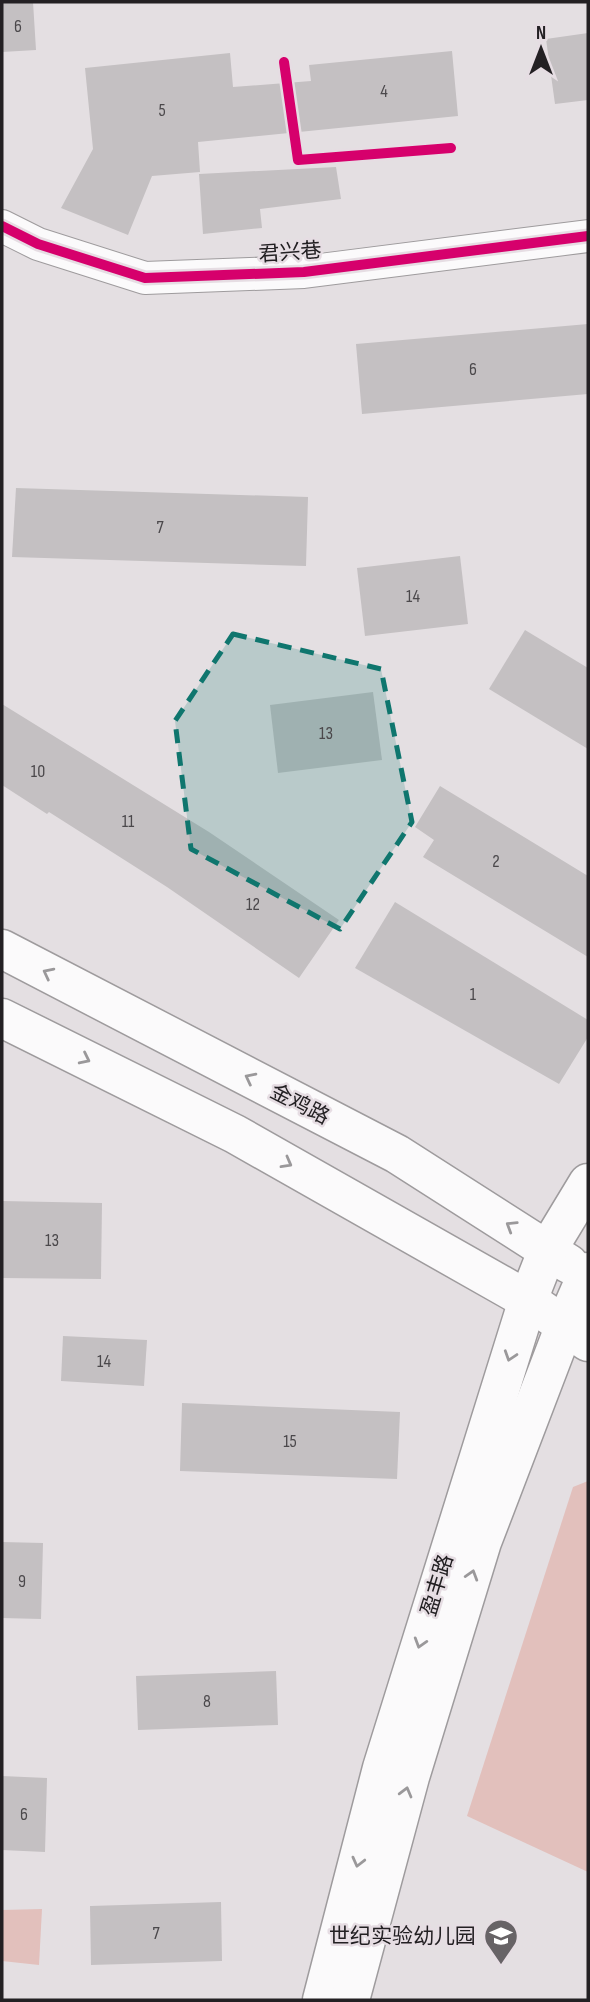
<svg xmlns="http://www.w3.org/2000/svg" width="590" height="2002" viewBox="0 0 590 2002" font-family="'Sofia Sans Condensed','Noto Sans SC',sans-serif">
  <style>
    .green { fill: #e2c0bc }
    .building { fill: #c4c0c2 }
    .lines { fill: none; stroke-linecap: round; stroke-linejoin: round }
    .street-casing { stroke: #9e9b9d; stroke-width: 34 }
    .secondary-casing { stroke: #9e9b9d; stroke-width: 41 }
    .street { stroke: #fbfafb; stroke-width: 32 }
    .secondary { stroke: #fbfafb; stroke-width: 38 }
    .cycleway-casing { stroke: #e6dde3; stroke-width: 15 }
    .cycleway { stroke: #d6006c; stroke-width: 10 }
    .oneway { stroke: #9a989a }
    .marked { fill: #0f766e; fill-opacity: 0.2; stroke: #0f766e; stroke-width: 5; stroke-dasharray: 14 9; stroke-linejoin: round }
    .labels { text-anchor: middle; stroke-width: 5; stroke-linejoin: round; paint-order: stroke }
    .number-label { font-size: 18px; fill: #4b484b }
    .street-label { font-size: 21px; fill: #232023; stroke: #e6dde3 }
    .poi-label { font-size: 21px; fill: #232023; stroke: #e6dde3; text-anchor: end }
  </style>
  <rect width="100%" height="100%" fill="#e4dfe2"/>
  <!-- green -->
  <g class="green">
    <polygon points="588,1481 588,1872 467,1816 573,1487"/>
    <polygon points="42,1909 39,1965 2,1961 2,1910"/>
  </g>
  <!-- building -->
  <g class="building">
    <polygon points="2,2 33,2 36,50 2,52"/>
    <polygon points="588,33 588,100 555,104 546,39"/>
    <polygon points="452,51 458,116 198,142 200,172 152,176 128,235 61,208 93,149 85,68 230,53 233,87 311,81 309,65"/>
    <polygon points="336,167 341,199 260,209 262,228 203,234 199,174"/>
    <polygon points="588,324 588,394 362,414 356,344"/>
    <polygon points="16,488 308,497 306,566 12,557"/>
    <polygon points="460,556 468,624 365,636 357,568"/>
    <polygon points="525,630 588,668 588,749 489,689"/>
    <polygon points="373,692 382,760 278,773 270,705"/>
    <polygon points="2,704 209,832 339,920 299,978 167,887 49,812 47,814 2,785"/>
    <polygon points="440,786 588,876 588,957 423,857 434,840 415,827"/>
    <polygon points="395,902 588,1020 588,1037 559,1084 355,968"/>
    <polygon points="2,1201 102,1203 101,1279 2,1278"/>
    <polygon points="63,1336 147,1340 144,1386 61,1381"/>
    <polygon points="182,1403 400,1412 397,1479 180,1471"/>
    <polygon points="2,1542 43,1543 41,1619 2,1618"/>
    <polygon points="276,1671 278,1725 138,1730 136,1676"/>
    <polygon points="2,1776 47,1778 45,1852 2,1850"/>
    <polygon points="221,1902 222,1961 91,1965 90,1906"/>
  </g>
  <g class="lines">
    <!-- street casing -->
    <g class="street-casing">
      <polyline id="street" points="2,226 38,244 145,278 304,272 588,236"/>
    </g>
    <!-- secondary casing -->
    <g class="secondary-casing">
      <g id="secondary">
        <polyline points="2,949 397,1154 569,1264"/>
        <polyline points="2,1018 235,1134 528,1300 588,1342"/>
        <polyline points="322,2000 382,1768 528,1300 548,1249 588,1183"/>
        <polyline points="350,2000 410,1777 482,1542 565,1325 588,1272"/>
      </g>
    </g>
    <!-- street -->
    <use href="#street" class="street"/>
    <!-- secondary -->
    <use href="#secondary" class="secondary"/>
    <!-- cycleway casing -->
    <g class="cycleway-casing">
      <g id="cycleway">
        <polyline points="284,62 298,160 451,148"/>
        <polyline points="2,226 38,244 145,278 304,272 588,236"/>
      </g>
    </g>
    <!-- cycleway -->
    <use href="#cycleway" class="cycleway"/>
  </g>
  <!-- one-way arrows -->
  <defs><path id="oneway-chevron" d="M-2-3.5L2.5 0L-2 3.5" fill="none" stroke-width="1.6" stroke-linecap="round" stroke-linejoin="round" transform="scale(1.75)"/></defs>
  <g class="oneway">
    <use href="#oneway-chevron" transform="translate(48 973) rotate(-153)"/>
    <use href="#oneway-chevron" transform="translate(85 1059) rotate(26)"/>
    <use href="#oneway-chevron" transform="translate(250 1078) rotate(-153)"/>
    <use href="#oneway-chevron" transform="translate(287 1163) rotate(29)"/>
    <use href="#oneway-chevron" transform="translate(511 1226) rotate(-148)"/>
    <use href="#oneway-chevron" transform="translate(510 1356) rotate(108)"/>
    <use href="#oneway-chevron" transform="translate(472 1575) rotate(-73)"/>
    <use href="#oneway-chevron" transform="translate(420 1643) rotate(107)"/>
    <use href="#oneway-chevron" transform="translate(406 1792) rotate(-75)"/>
    <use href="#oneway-chevron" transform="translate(358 1862) rotate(104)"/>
  </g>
  <!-- marked area -->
  <path class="marked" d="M233,634L381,669L412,822L340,929L191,849L175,721Z"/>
  <!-- icons -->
  <defs>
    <g id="school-pin" transform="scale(1.75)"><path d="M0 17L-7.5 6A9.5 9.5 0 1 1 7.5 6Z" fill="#676366" stroke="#e6dde3"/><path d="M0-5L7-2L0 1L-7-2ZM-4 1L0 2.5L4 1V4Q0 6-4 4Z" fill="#fff"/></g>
  </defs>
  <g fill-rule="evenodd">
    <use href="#school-pin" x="501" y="1936"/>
  </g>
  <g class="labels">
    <!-- number labels -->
    <g class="number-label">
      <text x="18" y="32">6</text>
      <text x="384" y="97">4</text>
      <text x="162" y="116">5</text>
      <text x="473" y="375">6</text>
      <text x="160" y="533">7</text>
      <text x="413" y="602">14</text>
      <text x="326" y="739">13</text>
      <text x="38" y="777">10</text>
      <text x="128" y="827">11</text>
      <text x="496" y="867">2</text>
      <text x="253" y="910">12</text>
      <text x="473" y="1000">1</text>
      <text x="52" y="1246">13</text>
      <text x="104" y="1367">14</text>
      <text x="290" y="1447">15</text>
      <text x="22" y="1587">9</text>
      <text x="207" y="1707">8</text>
      <text x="24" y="1820">6</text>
      <text x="156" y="1939">7</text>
    </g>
    <!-- street labels -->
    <g class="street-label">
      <text transform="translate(290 252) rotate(-4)" y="7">君兴巷</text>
      <text transform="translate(300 1104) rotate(27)" y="7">金鸡路</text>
      <text transform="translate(437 1585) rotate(-73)" y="7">盈丰路</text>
    </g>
    <!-- poi labels -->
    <g class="poi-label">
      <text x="476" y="1943">世纪实验幼儿园</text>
    </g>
  </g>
  <!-- border -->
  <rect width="590" height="2002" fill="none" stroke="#232023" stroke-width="7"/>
  <!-- north arrow -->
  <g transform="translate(541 49)" stroke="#e6dde3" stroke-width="5" paint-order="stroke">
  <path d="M0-5L12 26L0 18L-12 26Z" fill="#232023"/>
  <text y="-10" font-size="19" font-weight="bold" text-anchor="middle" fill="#232023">N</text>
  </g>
</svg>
